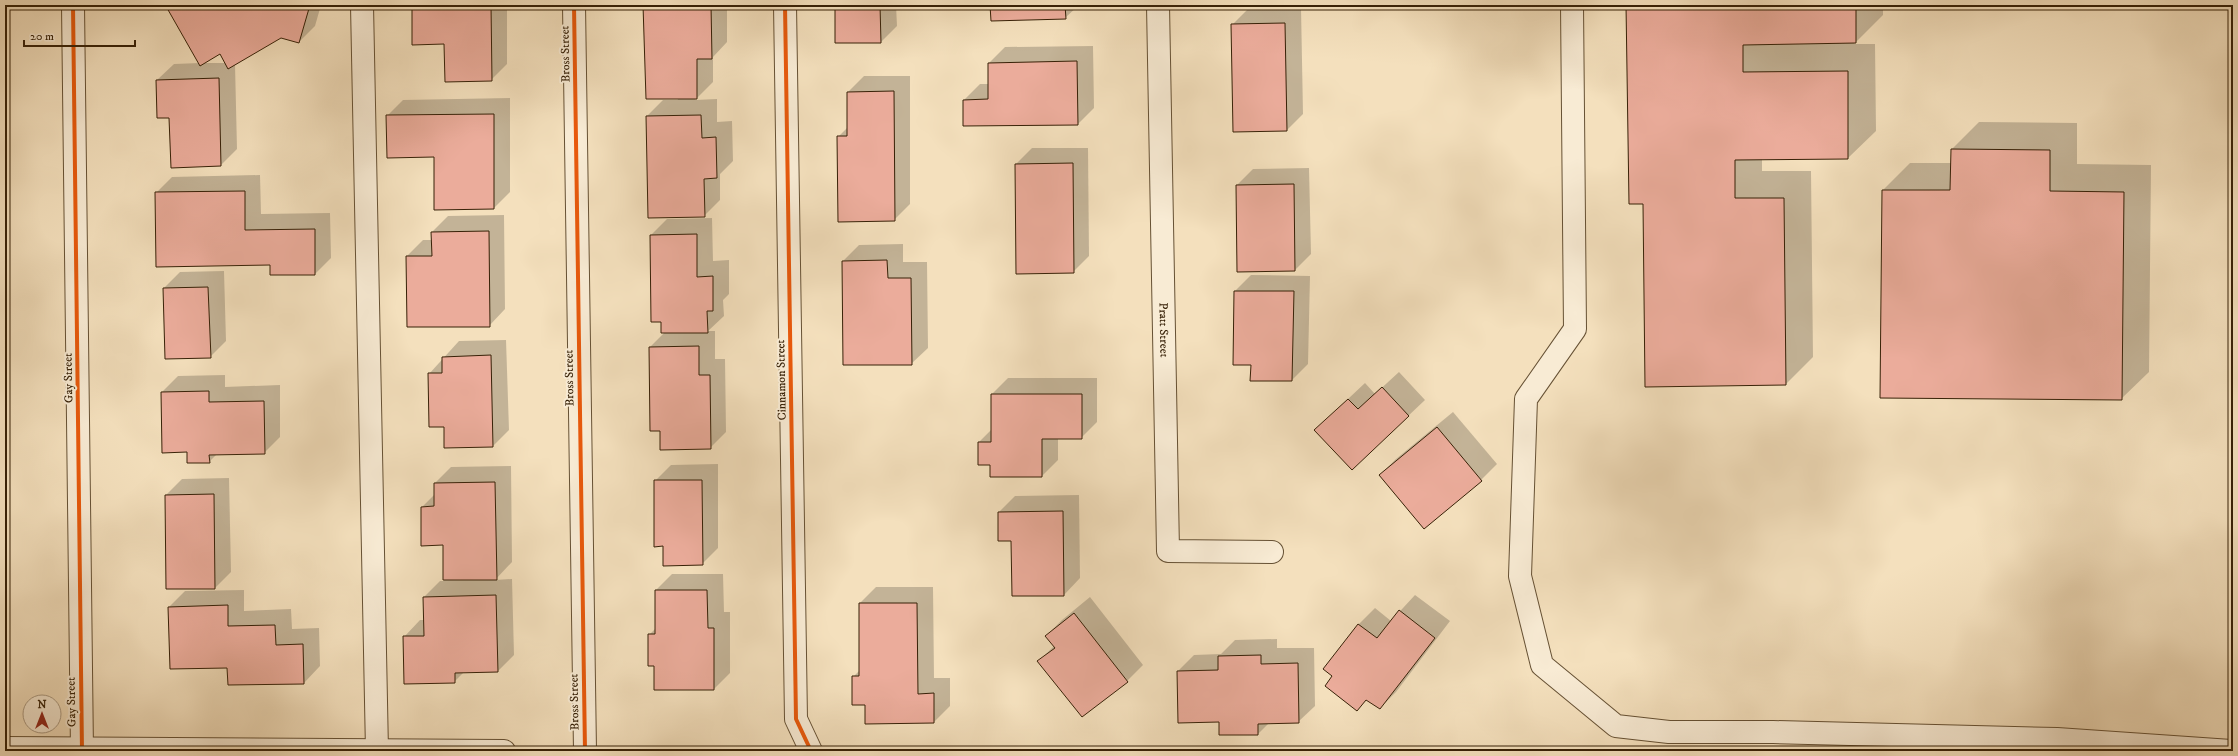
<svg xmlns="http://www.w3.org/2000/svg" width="2238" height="756" viewBox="0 0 2238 756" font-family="'IM FELL DW Pica',serif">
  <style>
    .shadow { fill: #0003; fill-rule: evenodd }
    .building { fill: #ebac9b; stroke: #372107 }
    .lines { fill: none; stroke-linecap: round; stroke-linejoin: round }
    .minor-casing { stroke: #665134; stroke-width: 24 }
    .minor { stroke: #f8ebd4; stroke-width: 22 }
    .cycleway-casing { stroke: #f8ebd4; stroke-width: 6 }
    .cycleway { stroke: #e8590c; stroke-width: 4 }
    .labels { text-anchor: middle; stroke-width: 4; stroke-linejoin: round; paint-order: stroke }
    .street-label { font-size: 12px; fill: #372107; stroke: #f8ebd4 }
  </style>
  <rect width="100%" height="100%" fill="#f4e0bd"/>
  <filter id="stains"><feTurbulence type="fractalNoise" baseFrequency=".005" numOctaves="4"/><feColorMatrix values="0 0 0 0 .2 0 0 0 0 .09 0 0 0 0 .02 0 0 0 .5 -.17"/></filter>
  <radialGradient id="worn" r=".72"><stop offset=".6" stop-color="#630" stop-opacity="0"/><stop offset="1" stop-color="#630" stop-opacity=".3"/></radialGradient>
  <!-- shadow -->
  <g class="shadow">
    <path d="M171,5H321L315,26L299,42L281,37L235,64L237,149L221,165L170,117L157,80L174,64L200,63L168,8ZM221,53L226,63H202Z"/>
    <polygon points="413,5 507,5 507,64 491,80"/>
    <polygon points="644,5 727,5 727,42 713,57 713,82 695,100 717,99 717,122 732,121 733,161 720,174 720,200 704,216 647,116 663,100 678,100"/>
    <polygon points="836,5 896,5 897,26 881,42"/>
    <polygon points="991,5 1079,5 1065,18"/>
    <polygon points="1627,5 1883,5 1883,15 1854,44 1875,44 1876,131 1848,158 1762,159 1762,171 1811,171 1813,357 1786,384 1644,203"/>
    <polygon points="1301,7 1303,114 1287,130 1232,25 1248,9"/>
    <polygon points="1093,46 1094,108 1078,124 964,125 964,100 980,84 989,84 989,63 1005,47"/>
    <polygon points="864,76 910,76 910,204 894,220 838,137 848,127 848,92"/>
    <polygon points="510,98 510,192 494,208 435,209 435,156 387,116 403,100"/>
    <polygon points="1979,122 2077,123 2077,164 2151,165 2149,372 2121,399 1883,190 1910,163 1952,163 1952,149"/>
    <polygon points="1032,148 1088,148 1089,256 1073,272 1016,164"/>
    <polygon points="1309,168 1311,254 1295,270 1237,185 1253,169"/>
    <polygon points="260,175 261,214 330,213 331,258 315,274 156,193 172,177"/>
    <polygon points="504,215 505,309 489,326 407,256 423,240 432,240 432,232 448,216"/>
    <polygon points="712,218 713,261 729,260 729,294 723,300 724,316 708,331 715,331 715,359 725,359 726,432 710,448 661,430 650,347 665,332 662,321 651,235 667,219"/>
    <polygon points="903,244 903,262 927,262 928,348 911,364 843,261 859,245"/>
    <polygon points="224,271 226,341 210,357 164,288 180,272"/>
    <polygon points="1251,275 1310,276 1308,364 1292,380 1252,364 1235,291"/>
    <polygon points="506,340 509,430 493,446 445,426 429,374 459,341"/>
    <polygon points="5,367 7,394 5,396"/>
    <polygon points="1399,372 1425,400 1352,469 1315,430 1365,383 1375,394"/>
    <polygon points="225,375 225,387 280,385 280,437 264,453 217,454 209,462 162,392 178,376"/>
    <polygon points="1008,378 1097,378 1097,422 1081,438 1058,438 1058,460 1042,476 991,464 979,442 992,429 992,394"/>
    <polygon points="1453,412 1497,464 1481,480 1380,475 1396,459"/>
    <polygon points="718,464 718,548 702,564 655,481 671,465"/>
    <polygon points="511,466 512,562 495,580 512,579 514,655 498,671 464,672 454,682 404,637 420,620 424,620 424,597 440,581 444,581 443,544 422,507 435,494 435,483 451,467"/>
    <polygon points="229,478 231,572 215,588 167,588 166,495 182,479"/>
    <polygon points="1079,495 1080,578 1064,595 1012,540 999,512 1015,496"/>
    <polygon points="672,574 723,574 724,612 730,612 730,673 714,689 655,665 649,635 656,628 656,590"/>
    <polygon points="876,587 933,587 934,678 950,678 950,706 934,722 866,723 866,704 853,677 860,670 860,603"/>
    <polygon points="244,590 244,611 291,609 292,629 319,628 320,666 304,683 228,667 169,607 185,591"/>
    <polygon points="1415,595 1450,621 1396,692 1380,708 1368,699 1357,709 1334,676 1325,669 1359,624 1375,608 1391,621"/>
    <polygon points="1090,597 1143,665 1127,681 1082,716 1039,661 1054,646 1046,636 1062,620"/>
    <polygon points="1277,639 1277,648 1314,648 1315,706 1298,722 1269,723 1258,734 1220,721 1178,671 1194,655 1221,654 1235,640"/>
  </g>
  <!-- building -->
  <g class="building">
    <polygon points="171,5 310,5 299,43 281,38 228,69 220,54 200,66 167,8"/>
    <polygon points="412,5 491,5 492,81 445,82 444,44 412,45"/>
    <polygon points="643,5 711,5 712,59 697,59 697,99 646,99"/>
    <polygon points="835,5 880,5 881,43 835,43"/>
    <polygon points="990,5 1065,5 1066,19 991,21"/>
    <polygon points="1626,5 1856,5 1856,43 1743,45 1743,72 1848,71 1848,159 1735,160 1735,198 1784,198 1786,385 1645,387 1643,204 1629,204"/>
    <polygon points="1285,23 1287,131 1233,132 1231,24"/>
    <polygon points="1077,61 1078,125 963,126 963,100 988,99 988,63"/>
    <polygon points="219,78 221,166 171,168 169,118 157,118 156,80"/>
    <polygon points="894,91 895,221 838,222 837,136 847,136 847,92"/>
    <polygon points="494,114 494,209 434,210 434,157 387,158 386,115"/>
    <polygon points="701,115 702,138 716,137 717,178 704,179 705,217 648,218 646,116"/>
    <polygon points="1951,149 2050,150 2050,191 2124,192 2122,400 1880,398 1882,190 1950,190"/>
    <polygon points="1073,163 1074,273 1016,274 1015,164"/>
    <polygon points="1294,184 1295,271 1237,272 1236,185"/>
    <polygon points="245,191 245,230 315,229 315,275 270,275 270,265 156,267 155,192"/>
    <polygon points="489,231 490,327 407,327 406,256 432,256 431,232"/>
    <polygon points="697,234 697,277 713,276 713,311 707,311 708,333 661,333 661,322 651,322 650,235"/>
    <polygon points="887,260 888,278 911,278 912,365 843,365 842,261"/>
    <polygon points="208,287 211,358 165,359 163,288"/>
    <polygon points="1234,291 1294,291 1292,381 1250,381 1251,365 1233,365"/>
    <polygon points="699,346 699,375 710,375 711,449 660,450 660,431 650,431 649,347"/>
    <polygon points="491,355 493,447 444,448 444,427 429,427 428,373 442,373 442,357"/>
    <polygon points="1382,387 1409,416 1352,470 1314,430 1348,399 1358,409"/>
    <polygon points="209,391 209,402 264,401 265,454 209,455 210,463 187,463 187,452 162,453 161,392"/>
    <polygon points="991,394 1082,394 1082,439 1042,439 1042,477 990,477 990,465 978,465 978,442 991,442"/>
    <polygon points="1437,427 1482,481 1424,529 1379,475"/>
    <polygon points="654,480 702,480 703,565 663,566 663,546 654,547"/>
    <polygon points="495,482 497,580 443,580 443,545 421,546 421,507 434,506 434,483"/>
    <polygon points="214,494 215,589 166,589 165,495"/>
    <polygon points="1063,511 1064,596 1012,596 1011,541 998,541 998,512"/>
    <polygon points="655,590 707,590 708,628 714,628 714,690 654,690 654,666 648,666 648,634 655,634"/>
    <polygon points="496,595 498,672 455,673 455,683 404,684 403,636 424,636 423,597"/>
    <polygon points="859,603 917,603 918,694 934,693 934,723 865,724 865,705 852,705 852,676 859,676"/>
    <polygon points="228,605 228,626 275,625 276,645 303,644 304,684 228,685 227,668 170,669 168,607"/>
    <polygon points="1399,610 1435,638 1380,709 1366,700 1357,711 1325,686 1332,676 1323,669 1358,624 1377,638"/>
    <polygon points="1074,613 1128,682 1082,717 1037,661 1055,648 1045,636"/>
    <polygon points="1261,655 1261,664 1298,663 1299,723 1258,724 1258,735 1219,735 1219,722 1178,723 1177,671 1218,670 1218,656"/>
  </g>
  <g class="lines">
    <!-- minor casing -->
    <g class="minor-casing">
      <g id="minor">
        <polyline points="73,5 82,751"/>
        <polyline points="362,5 377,751"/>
        <polyline points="574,5 585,751"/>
        <polyline points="785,5 796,719 811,751"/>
        <path id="s1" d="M1158,5L1168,551L1272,552"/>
        <polyline points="1572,5 1575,329 1526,399 1520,576 1542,665 1616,726 1669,732 1773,732 2057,739 2231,751"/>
        <polyline points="5,748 504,751"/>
      </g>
    </g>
    <!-- minor -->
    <use href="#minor" class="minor"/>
    <!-- cycleway casing -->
    <g class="cycleway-casing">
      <g id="cycleway">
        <polyline points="73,5 82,751"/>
        <polyline points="574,5 585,751"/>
        <polyline points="785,5 796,719 811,751"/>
      </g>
    </g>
    <!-- cycleway -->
    <use href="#cycleway" class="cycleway"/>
  </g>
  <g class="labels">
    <!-- street labels -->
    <g class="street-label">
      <text transform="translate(565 54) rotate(-91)" y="4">Bross Street</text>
      <text dy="4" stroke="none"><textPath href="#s1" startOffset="325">Pratt Street</textPath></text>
      <text transform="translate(68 378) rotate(-91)" y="4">Gay Street</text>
      <text transform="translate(569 378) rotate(-91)" y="4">Bross Street</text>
      <text transform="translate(781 380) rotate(-91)" y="4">Cinnamon Street</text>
      <text transform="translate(71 702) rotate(-91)" y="4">Gay Street</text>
      <text transform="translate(574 702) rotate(-91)" y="4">Bross Street</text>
    </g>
  </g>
  <!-- margin -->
  <rect width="2238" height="756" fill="none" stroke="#f4e0bd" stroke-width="20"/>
  <rect x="6" y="6" width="2226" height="744" fill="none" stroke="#372107" stroke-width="2"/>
  <rect x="10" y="10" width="2218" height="736" fill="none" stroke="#372107"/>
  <!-- north arrow -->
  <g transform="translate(42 714)"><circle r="19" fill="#f8ebd4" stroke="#ab9a82"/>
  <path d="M0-3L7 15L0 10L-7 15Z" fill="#8f2418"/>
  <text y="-6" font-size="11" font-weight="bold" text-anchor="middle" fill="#372107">N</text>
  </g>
  <!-- scale -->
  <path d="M24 40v6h111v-6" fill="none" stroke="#372107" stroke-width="2"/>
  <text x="30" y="40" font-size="12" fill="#372107" stroke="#f8ebd4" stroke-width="3" paint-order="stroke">20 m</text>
  <rect width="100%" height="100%" filter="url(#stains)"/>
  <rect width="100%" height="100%" fill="url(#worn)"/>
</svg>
